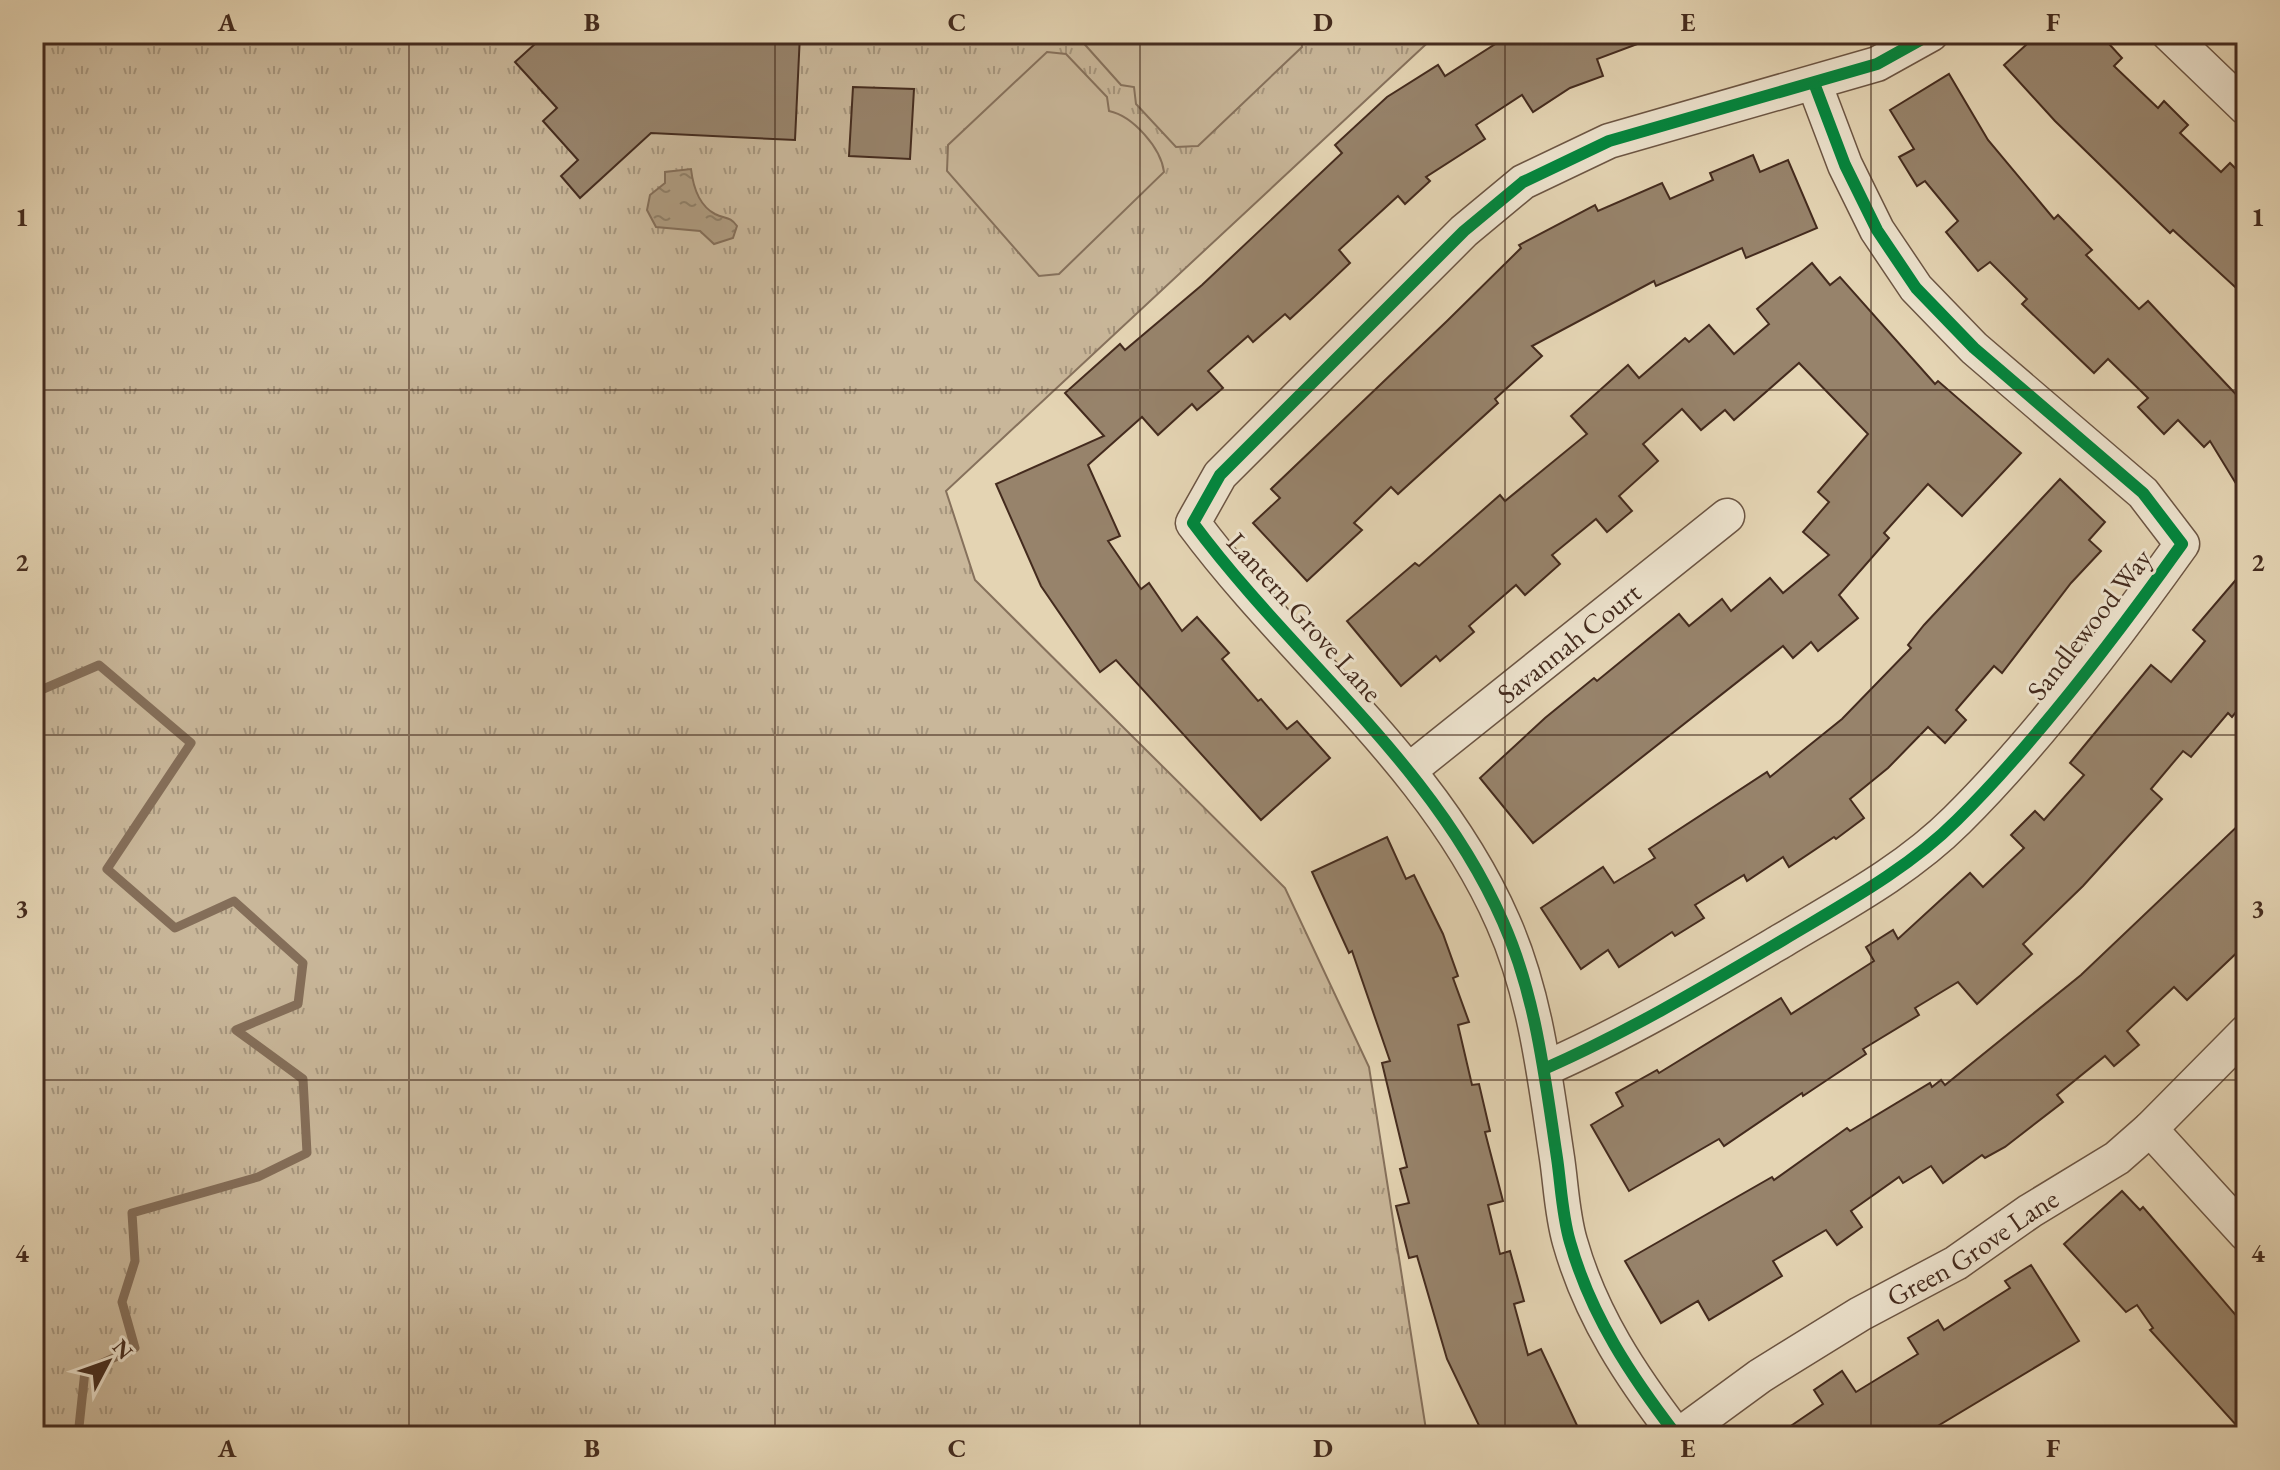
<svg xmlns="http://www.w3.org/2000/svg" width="2280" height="1470" viewBox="0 0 2280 1470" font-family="'EB Garamond',serif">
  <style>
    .grass { fill: url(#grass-tufts); stroke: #86715c; stroke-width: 2 }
    .pitch { fill: #c9b79a; stroke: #86715c; stroke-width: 2 }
    .water { fill: url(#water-ripples); stroke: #846e59; stroke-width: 2 }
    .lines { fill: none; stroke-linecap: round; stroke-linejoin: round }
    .stream { stroke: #846e59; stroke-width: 9 }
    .building { fill: #97836b; stroke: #442b1e; stroke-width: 2 }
    .minor-casing { stroke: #6c5543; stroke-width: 37 }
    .minor { stroke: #ede3ce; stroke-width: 34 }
    .cycleway-casing { stroke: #ede3ce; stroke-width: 17 }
    .cycleway { stroke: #00873e; stroke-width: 12 }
    .grid { fill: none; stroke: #442b1e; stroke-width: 2; stroke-opacity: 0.55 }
    .labels { text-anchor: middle; stroke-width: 6; stroke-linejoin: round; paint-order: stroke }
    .street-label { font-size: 28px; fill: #442b1e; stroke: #ede3ce }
    .neatline { fill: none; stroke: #442b1e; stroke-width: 3 }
    .grid-label { font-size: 26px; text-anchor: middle; font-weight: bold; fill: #442b1e }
  </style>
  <defs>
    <pattern id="grass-tufts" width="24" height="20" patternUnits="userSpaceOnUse" patternTransform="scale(2)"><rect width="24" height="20" fill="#c9b79a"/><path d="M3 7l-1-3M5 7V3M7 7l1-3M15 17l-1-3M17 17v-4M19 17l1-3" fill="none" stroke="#a5957d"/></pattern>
    <pattern id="water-ripples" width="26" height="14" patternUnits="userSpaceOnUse" patternTransform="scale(2)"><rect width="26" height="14" fill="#ae9b80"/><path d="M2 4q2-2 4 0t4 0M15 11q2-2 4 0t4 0" fill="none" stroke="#8f7f68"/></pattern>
  </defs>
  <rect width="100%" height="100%" fill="#e4d4b3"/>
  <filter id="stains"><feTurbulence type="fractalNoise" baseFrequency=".0025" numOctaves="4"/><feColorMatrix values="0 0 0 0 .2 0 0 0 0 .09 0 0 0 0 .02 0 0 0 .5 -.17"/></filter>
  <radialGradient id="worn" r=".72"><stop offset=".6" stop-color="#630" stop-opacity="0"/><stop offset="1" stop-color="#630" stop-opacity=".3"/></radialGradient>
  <!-- grass -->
  <polygon class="grass" points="34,34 1437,34 946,491 975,580 1285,888 1369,1067 1427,1436 34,1436"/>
  <!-- pitch -->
  <g class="pitch">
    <polygon points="1079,34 1301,34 1302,47 1198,146 1176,147 1136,104 1134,87 1121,85 1079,38"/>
    <path d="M1047,52L1066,54L1107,97L1109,111C1133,116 1161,148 1164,172L1059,274L1039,276L947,171L948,145Z"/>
  </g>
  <!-- water -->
  <path class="water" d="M691,169C693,186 698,205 715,214C725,219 730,216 737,226L733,238L714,244L700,231L656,227L647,210L650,195L665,183V172Z"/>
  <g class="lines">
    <!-- stream -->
    <polyline class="stream" points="34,693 99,665 191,743 107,869 175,928 234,901 303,963 298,1004 236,1030 303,1079 307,1153 258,1177 132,1213 135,1261 122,1302 135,1348 85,1371 78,1436"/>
  </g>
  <!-- building -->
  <g class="building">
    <polygon points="546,34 800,34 795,140 651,133 580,198 561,176 578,160 543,121 557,108 515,62"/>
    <polygon points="1511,34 1656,37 1597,59 1603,76 1570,88 1533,112 1522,95 1476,125 1485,139 1426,177 1430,181 1405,204 1398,196 1339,250 1350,263 1314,297 1290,319 1285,314 1253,342 1248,336 1208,371 1223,388 1197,410 1192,404 1158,435 1142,417 1088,465 1120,536 1108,541 1141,589 1149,583 1182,631 1197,617 1229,653 1222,659 1258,701 1261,699 1287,729 1297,721 1330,758 1261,820 1116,660 1100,672 1041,586 996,484 1104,436 1065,393 1120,344 1125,350 1202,285 1342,153 1335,145 1387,97 1438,65 1445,76"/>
    <polygon points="2038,34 2100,34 2122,58 2114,66 2158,108 2164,101 2188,125 2180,133 2221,172 2230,163 2246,179 2246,297 2173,230 2170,233 2055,121 2004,65"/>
    <polygon points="1949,74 1988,140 2054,219 2058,215 2092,250 2086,255 2139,309 2148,301 2246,405 2246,500 2210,441 2204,447 2178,420 2164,434 2138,407 2148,398 2108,359 2094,373 2022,304 2027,299 1990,262 1978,271 1946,232 1958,221 1925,181 1917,186 1899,157 1914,149 1890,110"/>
    <polygon points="853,87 914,89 910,159 849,156"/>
    <polygon points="1753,155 1760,172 1788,160 1817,228 1746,258 1742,248 1656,286 1654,281 1532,346 1542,356 1495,399 1498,403 1398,494 1391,487 1354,523 1362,530 1307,581 1253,523 1280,498 1271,489 1447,321 1521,248 1519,245 1595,205 1598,211 1662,183 1670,199 1713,180 1710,173"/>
    <polygon points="1812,263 1830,285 1840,277 1935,384 1938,381 2021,453 1962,516 1928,484 1884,533 1889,538 1839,595 1858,618 1818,651 1811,642 1793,658 1783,646 1533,843 1480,778 1545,718 1594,678 1597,681 1679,614 1689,626 1722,599 1731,611 1770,578 1783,593 1829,555 1803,532 1829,502 1818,492 1868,434 1799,363 1734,420 1725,410 1701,430 1682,409 1643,444 1658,461 1619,496 1632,511 1607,532 1596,519 1552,555 1560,564 1525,595 1516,585 1469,626 1474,632 1440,661 1436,656 1401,686 1347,621 1415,563 1419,566 1500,495 1505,501 1587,434 1571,416 1628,365 1639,378 1685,338 1689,342 1709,325 1734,354 1769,324 1757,309"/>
    <polygon points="2060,479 2105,522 2089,540 2101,551 2071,583 2002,673 1994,666 1956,710 1966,720 1945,743 1928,727 1888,768 1850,799 1864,818 1836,839 1834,837 1789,867 1783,857 1747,881 1744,875 1695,905 1704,918 1675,936 1672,932 1619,967 1608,950 1581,969 1541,908 1603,867 1614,883 1655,858 1649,849 1767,772 1770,777 1842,719 1911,648 1908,645 1924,625"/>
    <polygon points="2246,568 2246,700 2232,717 2228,713 2191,757 2183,751 2151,789 2162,799 2083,886 2023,944 2032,954 1977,1004 1958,982 1915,1008 1919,1015 1863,1049 1866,1054 1803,1096 1802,1093 1724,1146 1719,1139 1629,1191 1591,1125 1623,1106 1616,1093 1657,1070 1659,1073 1781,998 1791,1014 1874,961 1866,947 1893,930 1898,939 1970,873 1983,887 2024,848 2011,835 2035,811 2044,820 2084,775 2070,763 2151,665 2171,682 2205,641 2193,630"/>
    <polygon points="2246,818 2246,944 2187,1000 2174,987 2127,1031 2139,1045 2114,1066 2105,1056 2057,1095 2063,1102 2005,1147 1985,1158 1982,1155 1943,1183 1931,1166 1903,1183 1899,1177 1851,1211 1862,1227 1837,1245 1826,1230 1773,1261 1782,1276 1709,1320 1698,1301 1661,1323 1625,1261 1772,1177 1774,1180 1847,1128 1850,1131 1930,1083 1932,1087 1941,1080 1945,1085 2081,975"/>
    <polygon points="1387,837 1406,879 1414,875 1443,934 1458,976 1453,978 1469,1022 1458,1025 1472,1085 1479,1084 1490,1131 1485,1132 1503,1201 1488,1205 1500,1254 1510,1251 1524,1301 1514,1304 1528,1355 1541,1349 1582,1436 1484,1436 1447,1359 1417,1256 1409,1258 1396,1206 1409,1203 1400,1169 1407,1167 1382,1063 1390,1061 1352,951 1349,953 1312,872"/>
    <polygon points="2122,1191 2140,1210 2143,1207 2246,1327 2246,1436 2150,1330 2153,1328 2137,1305 2126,1312 2064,1244"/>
    <polygon points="2031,1265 2079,1341 1921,1436 1776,1436 1823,1404 1814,1390 1842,1371 1856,1392 1918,1354 1908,1338 1938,1320 1944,1330 2010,1288 2005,1281"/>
  </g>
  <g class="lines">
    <!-- minor casing -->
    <g class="minor-casing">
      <g id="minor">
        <polyline points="2169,34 2246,108"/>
        <path id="s1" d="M1411,769L1727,516"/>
        <path d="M1544,1069C1628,1032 1705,986 1783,940C1843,904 1907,870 1957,820C2037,741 2117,635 2182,544L2143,493L1974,348L1916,288L1877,230L1845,165L1814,83"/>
        <polyline points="2150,1129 2246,1234"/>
        <path d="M1677,1436C1631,1376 1591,1316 1570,1242C1562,1215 1561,1185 1557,1158C1545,1079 1536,996 1503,922C1434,764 1294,659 1193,523L1220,475L1464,231L1523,182L1609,141L1877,64L1931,34"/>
        <path id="s2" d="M1678,1436L1760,1376L1860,1314L1956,1263L2030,1211L2117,1158L2150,1129L2246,1032"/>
      </g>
    </g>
    <!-- minor -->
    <use href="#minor" class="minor"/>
    <!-- cycleway casing -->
    <g class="cycleway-casing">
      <g id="cycleway">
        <path d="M1544,1069C1628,1032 1705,986 1783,940C1843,904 1907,870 1957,820C2037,741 2117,635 2182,544L2143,493L1974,348L1916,288L1877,230L1845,165L1814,83"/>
        <path d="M1677,1436C1631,1376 1591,1316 1570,1242C1562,1215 1561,1185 1557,1158C1545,1079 1536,996 1503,922C1434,764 1294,659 1193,523L1220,475L1464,231L1523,182L1609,141L1877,64L1931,34"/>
      </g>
    </g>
    <!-- cycleway -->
    <use href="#cycleway" class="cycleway"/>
  </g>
  <!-- grid -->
  <path class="grid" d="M409,34V1436M775,34V1436M1140,34V1436M1505,34V1436M1871,34V1436M34,390H2246M34,735H2246M34,1080H2246"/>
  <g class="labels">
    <!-- street labels -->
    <g class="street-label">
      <text transform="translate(1305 617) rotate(48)" y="10">Lantern Grove Lane</text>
      <text transform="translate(2089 624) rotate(-52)" y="10">Sandlewood Way</text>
      <text dy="10" stroke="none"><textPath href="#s1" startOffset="202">Savannah Court</textPath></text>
      <text dy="10" stroke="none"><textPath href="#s2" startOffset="350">Green Grove Lane</textPath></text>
    </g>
  </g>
  <!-- margin -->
  <rect width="2280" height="1470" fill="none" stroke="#e4d4b3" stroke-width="88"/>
  <!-- north arrow -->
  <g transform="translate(108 1362) rotate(49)" stroke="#ede3ce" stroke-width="6" paint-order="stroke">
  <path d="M0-6L14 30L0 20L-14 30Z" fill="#442b1e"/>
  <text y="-12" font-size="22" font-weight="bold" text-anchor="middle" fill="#442b1e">N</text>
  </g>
  <rect x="44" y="44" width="2192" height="1382" class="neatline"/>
  <g class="grid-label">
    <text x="227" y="31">A</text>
    <text x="592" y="31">B</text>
    <text x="957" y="31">C</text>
    <text x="1323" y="31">D</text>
    <text x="1688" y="31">E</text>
    <text x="2053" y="31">F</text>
    <text x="22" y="226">1</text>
    <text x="2258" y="226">1</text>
    <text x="22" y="571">2</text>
    <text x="2258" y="571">2</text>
    <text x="22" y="917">3</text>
    <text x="2258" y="917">3</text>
    <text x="22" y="1262">4</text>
    <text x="2258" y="1262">4</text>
    <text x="227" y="1457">A</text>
    <text x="592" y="1457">B</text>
    <text x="957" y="1457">C</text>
    <text x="1323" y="1457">D</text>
    <text x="1688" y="1457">E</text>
    <text x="2053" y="1457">F</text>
  </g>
  <rect width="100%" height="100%" filter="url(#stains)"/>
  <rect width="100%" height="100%" fill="url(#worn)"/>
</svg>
